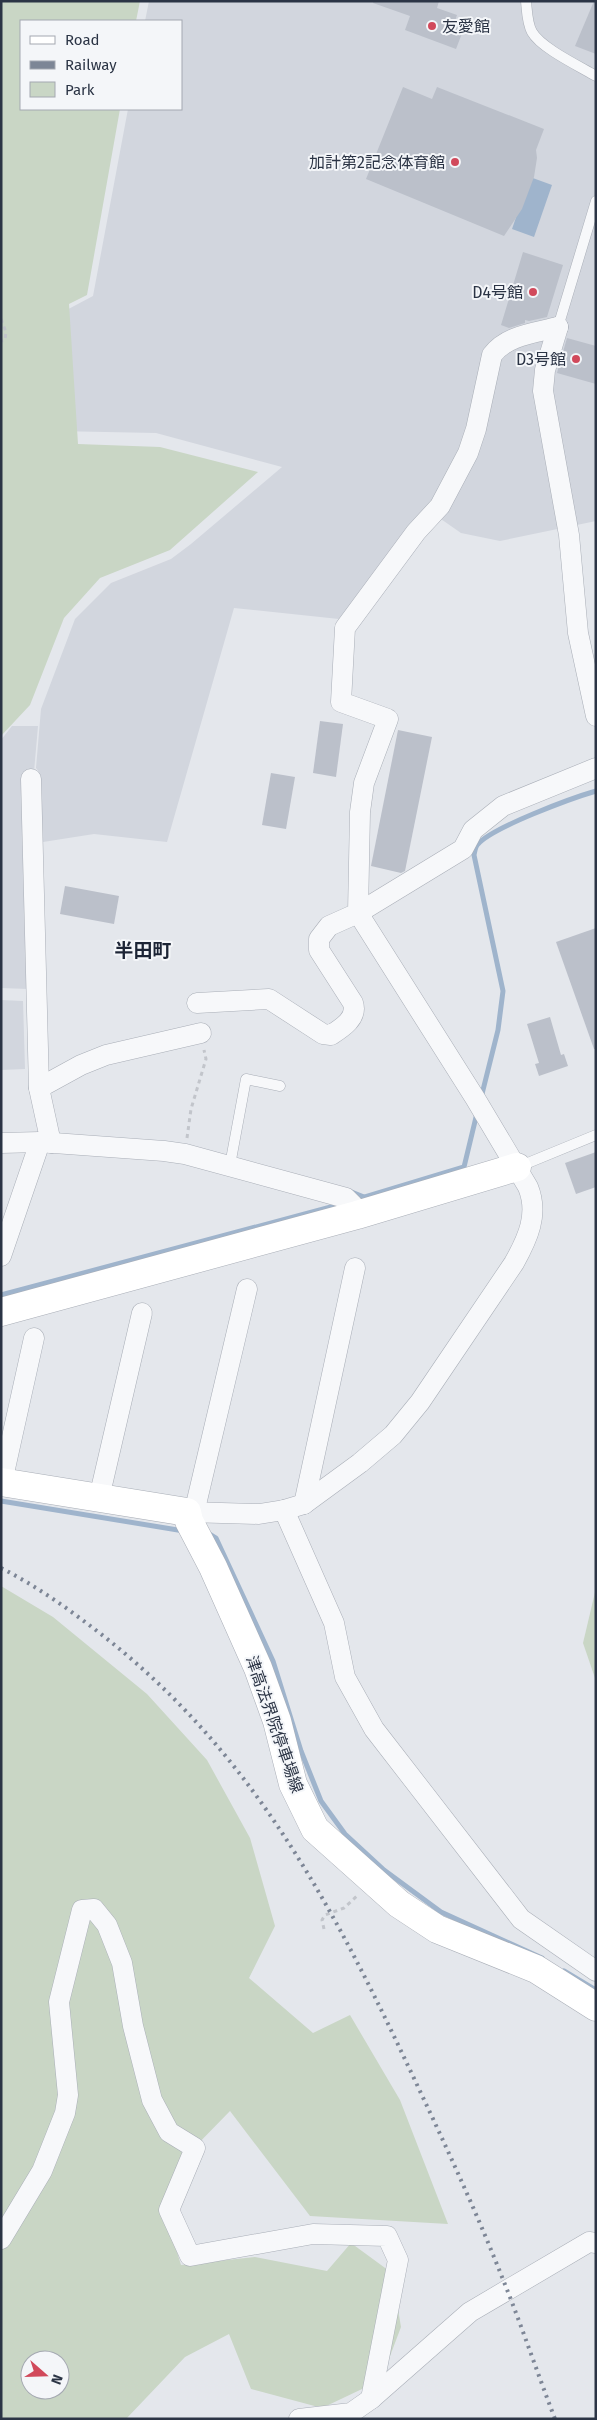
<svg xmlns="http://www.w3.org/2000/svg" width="597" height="2420" viewBox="0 0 597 2420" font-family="'Fira Sans','Noto Sans JP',sans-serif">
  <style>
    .built { fill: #d2d6de }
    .green { fill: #c9d6c5; fill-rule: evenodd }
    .water { fill: #9fb4cc }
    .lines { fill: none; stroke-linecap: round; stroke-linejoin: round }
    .stream { stroke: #9fb4cc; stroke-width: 5 }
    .building { fill: #bbc0ca }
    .lane-casing { stroke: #a9aeb7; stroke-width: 11 }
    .street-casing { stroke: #a9aeb7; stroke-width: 21 }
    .secondary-casing { stroke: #a9aeb7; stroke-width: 29 }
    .path { stroke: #c2c5cb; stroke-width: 3; stroke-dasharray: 4 4; stroke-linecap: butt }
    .lane { stroke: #f7f8fa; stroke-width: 10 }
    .street { stroke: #f7f8fa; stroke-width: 20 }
    .secondary { stroke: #fff; stroke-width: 28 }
    .rail { stroke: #7d8696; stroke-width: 4; stroke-dasharray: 2.5 5; stroke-linecap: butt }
    .poi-dot { fill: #d1495b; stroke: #f4f6f9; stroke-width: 2 }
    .labels { text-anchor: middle; stroke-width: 4; stroke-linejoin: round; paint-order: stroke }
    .poi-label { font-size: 16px; fill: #2b3445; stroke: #f4f6f9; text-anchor: end }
    .street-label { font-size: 16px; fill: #2b3445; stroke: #f4f6f9 }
    .quarter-label { font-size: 19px; font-weight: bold; fill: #1d2536; stroke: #f4f6f9 }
  </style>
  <rect width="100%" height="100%" fill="#e4e7ec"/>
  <!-- built -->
  <g class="built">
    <polygon points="149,1 596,1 596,521 500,541 461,533 425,508 339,619 234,608 167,842 94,834 43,842 39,772 36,768 41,709 75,619 111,583 171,559 191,544 282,467 156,433 55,431 59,314 93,296 128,109 181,109 181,21 145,21"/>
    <polygon points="12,726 38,726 34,772 28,989 1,988 1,740"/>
    <polygon points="1,1000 23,1001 25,1069 1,1070"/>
  </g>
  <!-- green -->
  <g class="green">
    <polygon points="1,1 140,1 136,21 21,21 21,109 120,109 87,295 69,304 78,444 160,447 258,472 170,550 100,578 64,618 30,705 1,736"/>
    <path d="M1,1586L53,1617L147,1694L207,1760L250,1838L275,1926L249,1978L313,2033L350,2015L400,2100L448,2224L310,2216L230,2111L189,2153L165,2213L181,2265L255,2257L327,2271L351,2243L392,2273L401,2327L381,2380L322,2408L251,2389L229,2334L185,2357L126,2419H1ZM30,2360H60V2390H30Z"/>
    <polygon points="596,1588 596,1681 583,1643"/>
  </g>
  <!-- water -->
  <polygon class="water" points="530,177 552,185 534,237 512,229"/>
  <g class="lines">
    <!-- stream -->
    <g class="stream">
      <path d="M481,1098L498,1030L503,991L474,855C475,851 475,847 478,844C493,827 572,798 596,791"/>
      <polyline points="349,1191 364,1197"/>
      <polyline points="355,1200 464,1167 477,1113"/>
      <polyline points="1,1295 342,1204"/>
      <polyline points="1,1501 184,1531"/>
      <polyline points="208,1533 216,1538 273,1661 301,1751 321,1801 345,1834 384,1870 441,1912 542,1958"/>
      <polyline points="564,1971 596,1990"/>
    </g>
  </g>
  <!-- building -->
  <g class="building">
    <polygon points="374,1 439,1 437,8 457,15 454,24 464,28 456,49 405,30 410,16 373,3"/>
    <polygon points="594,1 596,1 596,54 575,46"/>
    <polygon points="403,87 432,99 437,87 544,129 536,150 537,158 534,177 522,209 504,236 366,179"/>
    <polygon points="523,252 563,265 547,317 529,321 525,320 525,323 509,328 501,325"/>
    <polygon points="567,338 596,346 596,384 557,373"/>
    <polygon points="320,721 343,724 336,777 313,773"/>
    <polygon points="398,730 432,737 405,871 401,873 371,866"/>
    <polygon points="271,773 295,777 286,829 262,825"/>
    <polygon points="65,886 119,896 114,924 60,914"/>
    <polygon points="596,928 596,1049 594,1049 556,942"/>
    <polygon points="550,1017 561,1055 564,1054 568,1066 539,1076 535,1064 539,1063 527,1024"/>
    <polygon points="596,1152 596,1187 576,1194 565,1163"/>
  </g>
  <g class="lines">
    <!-- lane casing -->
    <g class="lane-casing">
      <g id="lane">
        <path d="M526,1C527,11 527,23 532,32C541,48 579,66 596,76"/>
        <polyline points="558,327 596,201"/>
        <polyline points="230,1165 246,1079 280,1086"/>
        <polyline points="518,1167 596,1135"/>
      </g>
    </g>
    <!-- street casing -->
    <g class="street-casing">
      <g id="street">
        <polyline points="558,327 545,370 543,391 569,535 578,633 596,716"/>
        <polyline points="31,779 39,1088 51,1143"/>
        <path d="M197,1003L269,999L323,1034L331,1035C342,1028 358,1018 353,1003L319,950V939L329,926L358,913L360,812L364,783L388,719L341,702L345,628L416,532L440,506L468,453L476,429L492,355C507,335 535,333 558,327"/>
        <polyline points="39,1088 81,1065 106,1055 201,1033"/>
        <polyline points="1,1143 40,1142 164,1151 185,1154 346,1198 353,1205 357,1215"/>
        <polyline points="1,1256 40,1142"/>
        <polyline points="2,1482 34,1338"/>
        <polyline points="99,1498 142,1313"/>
        <polyline points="304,1504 355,1268"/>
        <polyline points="284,1510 334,1623 345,1677 374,1729 521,1919 596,1971"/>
        <path d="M187,1512L259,1514L284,1510L304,1504L360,1463L393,1435L420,1402L514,1263C528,1238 539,1214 528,1187L475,1098L358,913L463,849L473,830L503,806L596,768"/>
        <polyline points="194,1513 247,1289"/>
        <polyline points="1,2239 42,2171 65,2113 68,2095 59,2002 82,1910 94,1909 107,1925 122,1963 133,2026 152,2100 169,2132 195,2148 169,2210 190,2256 313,2234 387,2236 398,2260 371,2399"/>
        <polyline points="299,2419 351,2413 371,2399 470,2312 589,2242 596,2243"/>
      </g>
    </g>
    <!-- secondary casing -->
    <g class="secondary-casing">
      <g id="secondary">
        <polyline points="1,1312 357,1215 517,1167"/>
        <polyline points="1,1482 187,1512 189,1521 213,1567 258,1668 277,1721 293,1784 315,1829 399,1904 437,1929 536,1969 596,2007"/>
      </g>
    </g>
    <!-- path -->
    <g class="path">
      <polyline points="1,319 6,332 5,340 1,341"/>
      <polyline points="187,1138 191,1109 206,1059 204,1050"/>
      <polyline points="324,1929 322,1920 325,1915 344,1908 358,1895"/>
    </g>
    <!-- lane -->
    <use href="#lane" class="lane"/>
    <!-- street -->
    <use href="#street" class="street"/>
    <!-- secondary -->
    <use href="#secondary" class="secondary"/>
    <!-- rail -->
    <path class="rail" d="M1,1568C35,1585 67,1608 97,1631C244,1744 324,1889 402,2053C437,2127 472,2201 502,2277C521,2324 537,2372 555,2419"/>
  </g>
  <!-- markers -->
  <g class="poi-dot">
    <circle cx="432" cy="26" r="5"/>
    <circle cx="455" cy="162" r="5"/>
    <circle cx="533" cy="292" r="5"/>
    <circle cx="576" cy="359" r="5"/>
  </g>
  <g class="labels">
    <!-- poi labels -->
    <g class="poi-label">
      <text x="442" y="32" text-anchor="start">友愛館</text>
      <text x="445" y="168">加計第2記念体育館</text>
      <text x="523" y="298">D4号館</text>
      <text x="566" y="365">D3号館</text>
    </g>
    <!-- street labels -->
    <g class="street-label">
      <text transform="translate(275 1724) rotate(71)" y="6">津高法界院停車場線</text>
    </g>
    <!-- quarter labels -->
    <g class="quarter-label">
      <text x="143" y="957">半田町</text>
    </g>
  </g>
  <!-- border -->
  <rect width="597" height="2420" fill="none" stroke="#2b3445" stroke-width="5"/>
  <!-- legend -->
  <rect x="20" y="20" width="162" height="90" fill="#f4f6f9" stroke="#a4a8b1"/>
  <rect x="30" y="36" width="25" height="8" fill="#ffffff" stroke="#a4a8b1"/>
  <text x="65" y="45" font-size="15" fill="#2b3445">Road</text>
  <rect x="30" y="61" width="25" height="8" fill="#7d8696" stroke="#a4a8b1"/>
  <text x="65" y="70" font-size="15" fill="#2b3445">Railway</text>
  <rect x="30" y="82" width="25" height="15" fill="#c9d6c5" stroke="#a4a8b1"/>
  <text x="65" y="95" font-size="15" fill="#2b3445">Park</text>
  <!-- north arrow -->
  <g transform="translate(45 2375) rotate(110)"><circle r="24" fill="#f4f6f9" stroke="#a4a8b1"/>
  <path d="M0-4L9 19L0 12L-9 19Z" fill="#d1495b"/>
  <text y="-8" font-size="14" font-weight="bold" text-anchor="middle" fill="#2b3445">N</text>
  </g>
</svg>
